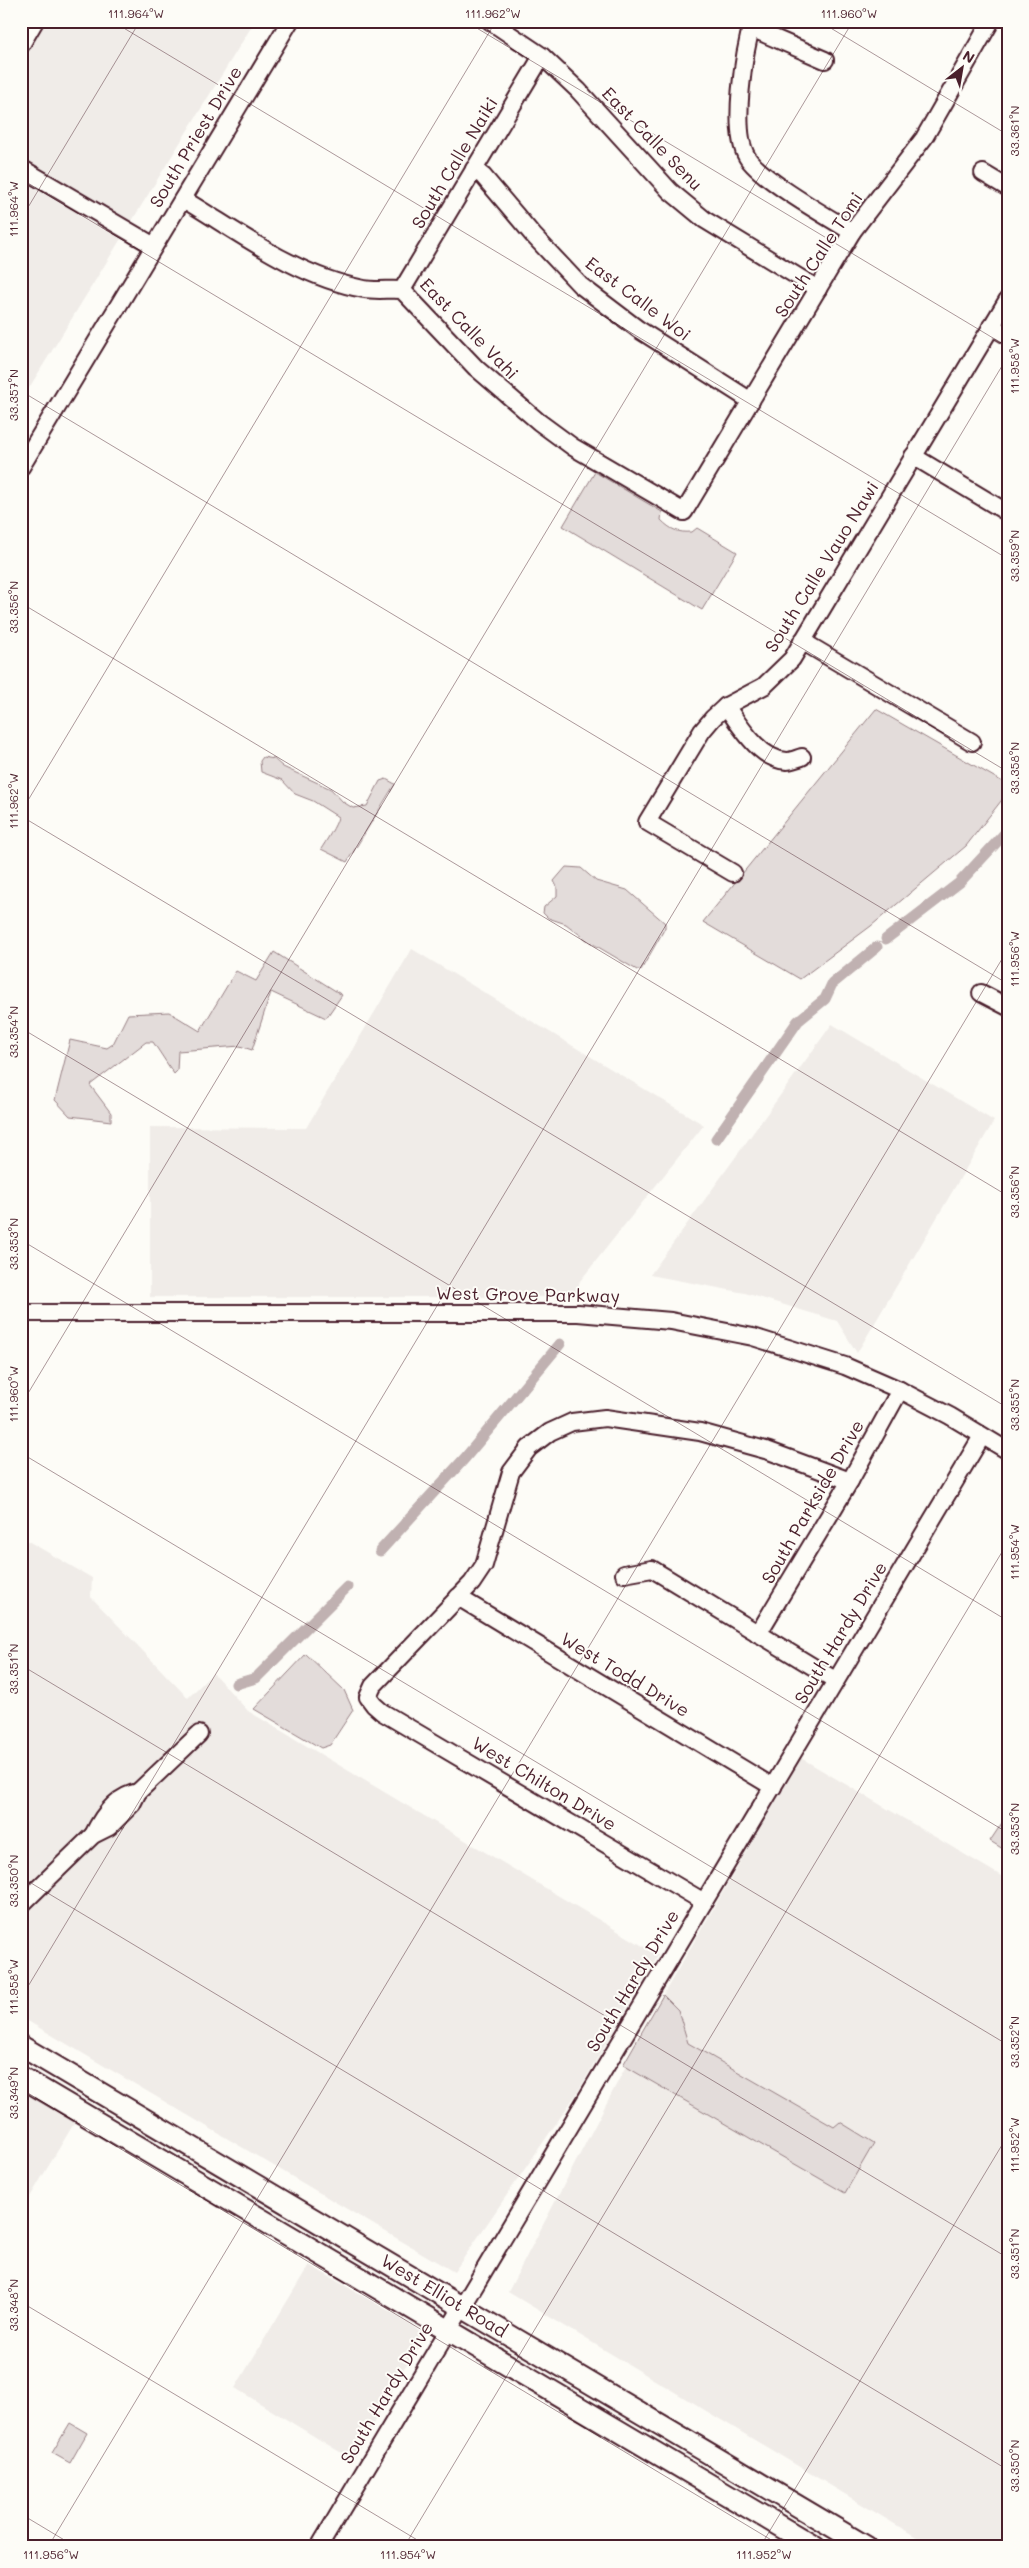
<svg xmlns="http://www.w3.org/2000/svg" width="1029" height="2568" viewBox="0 0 1029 2568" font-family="Mali,sans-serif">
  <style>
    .built { fill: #f0ece8 }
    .green { fill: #e3dcda; stroke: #967e82 }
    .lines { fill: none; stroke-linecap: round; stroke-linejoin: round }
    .canal { stroke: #c0b1b1; stroke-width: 11 }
    .minor-casing { stroke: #4a1f2b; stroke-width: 20 }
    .major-casing { stroke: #4a1f2b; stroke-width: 24 }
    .minor { stroke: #fdfcf7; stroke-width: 16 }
    .major { stroke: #fdfcf7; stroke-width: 20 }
    .ticks { fill: none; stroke: #4a1f2b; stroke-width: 1; stroke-opacity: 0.45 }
    .labels { text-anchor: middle; stroke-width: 4; stroke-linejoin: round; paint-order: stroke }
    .street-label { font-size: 18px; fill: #4a1f2b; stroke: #fdfcf7 }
    .neatline { fill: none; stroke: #4a1f2b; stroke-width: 2 }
    .ticks-label { font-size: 12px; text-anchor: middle; fill: #4a1f2b }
  </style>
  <rect width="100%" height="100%" fill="#fdfcf7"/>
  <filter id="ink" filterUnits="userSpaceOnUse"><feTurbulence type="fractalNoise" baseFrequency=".02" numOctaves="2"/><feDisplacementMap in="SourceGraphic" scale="10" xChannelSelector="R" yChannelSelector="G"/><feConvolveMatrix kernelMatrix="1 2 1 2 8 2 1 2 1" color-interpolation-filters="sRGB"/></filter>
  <g filter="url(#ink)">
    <!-- built -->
    <g class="built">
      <polygon points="21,21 255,21 21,401"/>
      <polygon points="412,949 704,1125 580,1281 575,1297 150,1297 150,1127 306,1128"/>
      <polygon points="832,1024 994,1121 857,1353 837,1321 745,1293 650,1275"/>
      <polygon points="21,1537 92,1578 91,1597 188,1698 213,1673 248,1711 658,1955 577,2093 454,2272 21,2017"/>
      <polygon points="801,1758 1008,1880 1008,2547 933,2547 508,2292 663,1995"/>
      <polygon points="21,2087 76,2120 21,2212"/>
      <polygon points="309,2265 412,2324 421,2334 420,2347 404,2368 353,2460 235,2388"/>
    </g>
    <!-- green -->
    <g class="green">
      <path d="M595,472L662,512L661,520C671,530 678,533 692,532L697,528L737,552L702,610L563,526Z"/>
      <polygon points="876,709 1008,785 1008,792 966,846 871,926 800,979 703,922"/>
      <path d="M263,757L274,759L283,767L331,789L343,802L353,808L367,806L380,781L386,779L395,784L347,862L321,849C325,843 337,824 338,817L313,801L295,794L282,780L261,772L260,761Z"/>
      <polygon points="566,867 581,868 596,881 627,890 665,923 665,928 641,970 637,970 588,941 566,924 548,918 543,913 544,907 557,896 557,887 554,881"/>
      <polygon points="274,952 342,995 326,1018 271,992 252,1050 240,1046 178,1051 177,1071 174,1074 153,1042 146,1042 90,1085 111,1113 111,1121 70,1116 55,1100 70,1040 107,1048 113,1044 128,1014 169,1012 200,1031 236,971 256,981"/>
      <polygon points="306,1654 344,1690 353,1710 330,1745 321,1748 254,1709"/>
      <polygon points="1008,1814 1008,1852 990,1841"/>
      <polygon points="663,1995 678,2010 688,2043 834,2127 840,2122 874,2143 845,2193 623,2065"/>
      <polygon points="70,2423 87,2433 70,2463 52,2453"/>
    </g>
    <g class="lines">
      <!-- canal -->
      <g class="canal">
        <polyline points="886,939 959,883 1008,830"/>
        <polyline points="716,1139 798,1021 825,999 832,984 877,947"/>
        <polyline points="380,1551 465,1458 560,1344"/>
        <polyline points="236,1684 256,1678 347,1587"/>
      </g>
      <!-- minor casing -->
      <g class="minor-casing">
        <g id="minor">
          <polyline points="490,21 542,56 578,90 670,191 705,220 818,289"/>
          <path d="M753,21C744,51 731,130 747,157C760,179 828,217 852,232"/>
          <polyline points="751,28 825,60"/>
          <polyline points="21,45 35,21"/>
          <polyline points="21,168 154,246"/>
          <polyline points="474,169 483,176 533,235 580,285 638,329 751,401"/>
          <polyline points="983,173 1008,188"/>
          <path d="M183,199C240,233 297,277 364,289C376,291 390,289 402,290L476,368L539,422L573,447L684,512L852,232L924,138L991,21"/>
          <polyline points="402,290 542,56"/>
          <polyline points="991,326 1008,336"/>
          <polyline points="913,456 1008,513"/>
          <polyline points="21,467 290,21"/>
          <polyline points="802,641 972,742"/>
          <path d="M726,706C740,726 760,760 787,761C791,761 798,758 802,757"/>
          <polyline points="733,873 647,822 702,731 713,718 726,706 764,686 792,659 1008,299"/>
          <polyline points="981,993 1008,1007"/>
          <polyline points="21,1313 578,1313 671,1321 753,1337 845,1366 900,1390 950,1416 1008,1451"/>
          <polyline points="624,1574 652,1569 835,1680"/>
          <polyline points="458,1597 773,1787"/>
          <polyline points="758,1634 850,1481 900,1390"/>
          <path d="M93,1835C102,1816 116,1796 138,1792"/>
          <polyline points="704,1902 382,1712 374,1705 368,1697 373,1686 472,1583 484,1565 511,1472 529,1448 550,1432 572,1422 605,1418 700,1432 769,1451 850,1481"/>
          <polyline points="21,1905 93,1835 109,1827 132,1804 138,1792 199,1734"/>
          <polyline points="319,2547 982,1436"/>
        </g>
      </g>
      <!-- major casing -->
      <g class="major-casing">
        <g id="major">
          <polyline points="21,2046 867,2547"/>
          <polyline points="21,2077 815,2547"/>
        </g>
      </g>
      <!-- minor -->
      <use href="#minor" class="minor"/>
      <!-- major -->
      <use href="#major" class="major"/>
    </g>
  </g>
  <!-- ticks -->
  <path class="ticks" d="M112,21L1008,559M465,21L1008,347M819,21L1008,135M21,179L1008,772M21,219L140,21M21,391L1008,984M21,603L1008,1196M21,812L496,21M21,816L1008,1408M21,1028L1008,1621M21,1240L1008,1833M21,1405L853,21M21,1453L1008,2045M21,1665L1008,2258M21,1877L1008,2470M21,1998L1008,356M21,2089L783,2547M21,2302L429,2547M21,2514L76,2547M48,2547L1008,949M404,2547L1008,1542M760,2547L1008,2135"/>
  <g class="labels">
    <!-- street labels -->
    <g class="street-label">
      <text transform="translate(196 137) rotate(-59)" y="6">South Priest Drive</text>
      <text transform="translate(652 139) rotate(46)" y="6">East Calle Senu</text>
      <text transform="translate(455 163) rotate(-59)" y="6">South Calle Naiki</text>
      <text transform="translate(819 255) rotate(-57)" y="6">South Calle Tomi</text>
      <text transform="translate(638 299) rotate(37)" y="6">East Calle Woi</text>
      <text transform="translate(469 329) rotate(46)" y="6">East Calle Vahi</text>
      <text transform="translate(822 567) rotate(-58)" y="6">South Calle Vauo Nawi</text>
      <text transform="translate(528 1295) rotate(1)" y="6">West Grove Parkway</text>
      <text transform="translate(813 1502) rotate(-60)" y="6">South Parkside Drive</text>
      <text transform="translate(841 1633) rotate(-59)" y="6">South Hardy Drive</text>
      <text transform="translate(625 1675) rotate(31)" y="6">West Todd Drive</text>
      <text transform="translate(544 1784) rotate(31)" y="6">West Chilton Drive</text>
      <text transform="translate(633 1981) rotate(-59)" y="6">South Hardy Drive</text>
      <text transform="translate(444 2296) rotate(31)" y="6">West Elliot Road</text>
      <text transform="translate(387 2393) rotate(-59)" y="6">South Hardy Drive</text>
    </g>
  </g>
  <!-- margin -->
  <rect width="1029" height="2568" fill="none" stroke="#fdfcf7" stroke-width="55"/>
  <!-- north arrow -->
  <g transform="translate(962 68) rotate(31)" stroke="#fdfcf7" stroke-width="4" paint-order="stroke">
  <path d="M0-4L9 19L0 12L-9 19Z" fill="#4a1f2b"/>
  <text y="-8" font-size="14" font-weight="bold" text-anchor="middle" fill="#4a1f2b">N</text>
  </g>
  <rect x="28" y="28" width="974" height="2512" class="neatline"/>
  <g class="ticks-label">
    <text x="136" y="18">111.964°W</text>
    <text x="493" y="18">111.962°W</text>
    <text x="849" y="18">111.960°W</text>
    <text transform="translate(1015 131) rotate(-90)" y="4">33.361°N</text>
    <text transform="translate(14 209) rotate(-90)" y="4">111.964°W</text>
    <text transform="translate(1015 366) rotate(-90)" y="4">111.958°W</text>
    <text transform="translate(14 395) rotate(-90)" y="4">33.357°N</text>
    <text transform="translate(1015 556) rotate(-90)" y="4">33.359°N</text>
    <text transform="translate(14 607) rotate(-90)" y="4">33.356°N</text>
    <text transform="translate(1015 768) rotate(-90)" y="4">33.358°N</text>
    <text transform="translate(14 801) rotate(-90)" y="4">111.962°W</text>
    <text transform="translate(1015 959) rotate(-90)" y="4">111.956°W</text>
    <text transform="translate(14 1032) rotate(-90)" y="4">33.354°N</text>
    <text transform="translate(1015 1192) rotate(-90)" y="4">33.356°N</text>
    <text transform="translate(14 1244) rotate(-90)" y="4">33.353°N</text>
    <text transform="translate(14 1394) rotate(-90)" y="4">111.960°W</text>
    <text transform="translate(1015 1405) rotate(-90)" y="4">33.355°N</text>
    <text transform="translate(1015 1552) rotate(-90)" y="4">111.954°W</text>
    <text transform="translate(14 1669) rotate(-90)" y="4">33.351°N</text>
    <text transform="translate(1015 1829) rotate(-90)" y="4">33.353°N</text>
    <text transform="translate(14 1881) rotate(-90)" y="4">33.350°N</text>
    <text transform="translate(14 1987) rotate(-90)" y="4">111.958°W</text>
    <text transform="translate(1015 2042) rotate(-90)" y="4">33.352°N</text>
    <text transform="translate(14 2093) rotate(-90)" y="4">33.349°N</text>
    <text transform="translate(1015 2145) rotate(-90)" y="4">111.952°W</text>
    <text transform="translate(1015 2254) rotate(-90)" y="4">33.351°N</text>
    <text transform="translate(14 2305) rotate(-90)" y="4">33.348°N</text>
    <text transform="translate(1015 2466) rotate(-90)" y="4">33.350°N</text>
    <text x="51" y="2559">111.956°W</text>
    <text x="408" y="2559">111.954°W</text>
    <text x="764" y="2559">111.952°W</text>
  </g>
</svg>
